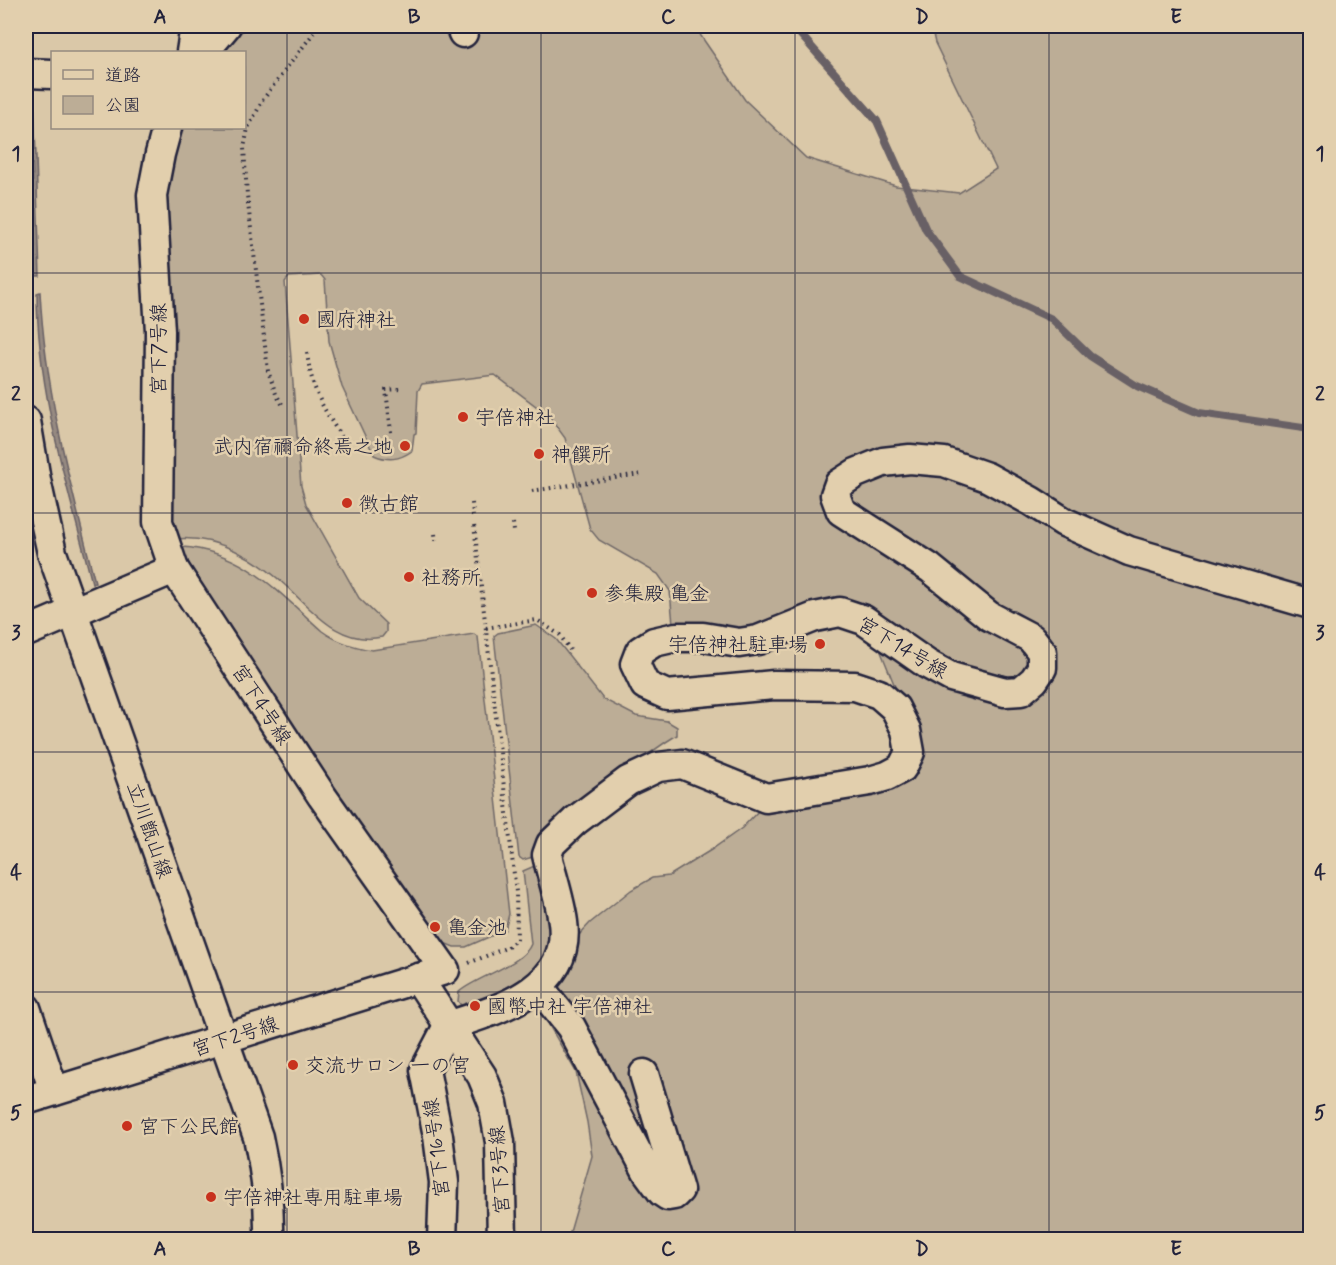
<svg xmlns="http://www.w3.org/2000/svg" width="1336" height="1265" viewBox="0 0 1336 1265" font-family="Mynerve,'Klee One',sans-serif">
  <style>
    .green { fill: #bcad96; stroke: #6f6868; stroke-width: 1.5 }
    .water { fill: #968a81; stroke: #686065; stroke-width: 1.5 }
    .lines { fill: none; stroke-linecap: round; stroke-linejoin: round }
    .stream { stroke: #686065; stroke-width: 8 }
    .minor-casing { stroke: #22223b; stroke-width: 33 }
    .path { stroke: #22223b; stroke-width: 4; stroke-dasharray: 1.5 4.5; stroke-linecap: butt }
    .minor { stroke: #e2cfad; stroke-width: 28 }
    .grid { fill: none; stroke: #22223b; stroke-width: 1.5; stroke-opacity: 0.55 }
    .poi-dot { fill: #c8321e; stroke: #e2cfad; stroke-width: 2 }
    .labels { text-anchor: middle; stroke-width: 5; stroke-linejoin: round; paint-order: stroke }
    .poi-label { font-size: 20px; fill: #22223b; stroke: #e2cfad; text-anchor: start }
    .street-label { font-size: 20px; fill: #22223b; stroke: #e2cfad }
    .neatline { fill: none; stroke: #22223b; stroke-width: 2 }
    .grid-label { font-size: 20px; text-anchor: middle; font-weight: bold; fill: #22223b }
  </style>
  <rect width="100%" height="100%" fill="#dac8a8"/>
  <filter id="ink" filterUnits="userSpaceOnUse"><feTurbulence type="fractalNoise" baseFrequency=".0167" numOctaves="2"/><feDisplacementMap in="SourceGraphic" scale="12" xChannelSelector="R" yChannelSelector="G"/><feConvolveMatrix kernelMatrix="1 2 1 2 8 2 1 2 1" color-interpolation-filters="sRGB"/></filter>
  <g filter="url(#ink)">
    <!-- green -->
    <g class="green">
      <path d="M247,26H696L701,36L745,100L806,158L896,186L959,193L996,169L935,43L931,26H1310V1239H568L592,1156L587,1122L576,1072L549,1025L555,994L579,935L590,923L631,890L652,878L669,876L711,850L742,828L763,806L883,790L907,716L866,615L754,634L673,624L670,591L658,574L599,540L590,529L565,438L549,416L495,375L422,384L418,391L416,433L414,434L412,451C399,460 388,461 374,455L342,387L329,341L325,280L321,275L289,277L285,282L301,486L306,504L359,598L386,624V632L382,637C340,646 314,612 286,586C256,558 217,535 175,539L168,502L160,237L172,128H244V52H222Z"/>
      <path d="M182,547C244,551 279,593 322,631C337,642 354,647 372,650L474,634L478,637L509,914L505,930L466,947H454L439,941L392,877L176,551Z"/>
      <path d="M536,625L556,639L603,699L636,716L667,721L677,727V735C625,766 583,814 539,855L523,860L519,857L494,636L498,633Z"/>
      <path d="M539,864L557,925L535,981L464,1010L458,1001L459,992C476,977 524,964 531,944L523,871Z"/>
    </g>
    <!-- water -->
    <g class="water">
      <polygon points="34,98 40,276 36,276 30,99"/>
      <path d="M40,292C45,391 71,487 95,582L92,583C68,489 37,391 37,293Z"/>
    </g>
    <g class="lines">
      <!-- stream -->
      <polyline class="stream" points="793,26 877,121 926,230 960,276 1052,319 1090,356 1137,386 1199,413 1310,429"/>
      <!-- minor casing -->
      <g class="minor-casing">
        <g id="minor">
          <polyline points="460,26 463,33"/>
          <polyline points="191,52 195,26"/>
          <polyline points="204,52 226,26"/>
          <polyline points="26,73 52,74"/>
          <polyline points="167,128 160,154 152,195 160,331 158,522 174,569"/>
          <path d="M26,421L36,480L52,553L258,1137C266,1173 270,1203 269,1240"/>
          <polyline points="26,632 174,569 322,796 445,970 26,1100"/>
          <polyline points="418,978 482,1076 493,1103 500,1142 502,1240"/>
          <polyline points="539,987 571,1027 648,1173 662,1192 668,1196 674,1195 679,1190 644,1074"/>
          <polyline points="26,1008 54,1091"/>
          <path d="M442,1240L444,1182L438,1136L425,1070L448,1026C497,1010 572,990 563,922C560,900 552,877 547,855L551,844L575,821L628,781L658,767L682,764L766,798L870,781L887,776L902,768L910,752L906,730L895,708L879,694L855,686L774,685L667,695L645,685L635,664L640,651L654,642L676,637H703L739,643L758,640L815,617L840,612L864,620L927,664L951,677L1005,692L1021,691L1034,680L1042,668V652L1031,638L989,616L930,568L841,511L835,495L839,484L856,473L883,462L910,459L944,462L987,477L1031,501L1064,522L1129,551L1310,604"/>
        </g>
      </g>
      <!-- path -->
      <g class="path">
        <path d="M307,353C312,391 322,406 342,438"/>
        <polyline points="282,404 276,394 268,371 247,195 244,148 248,128 264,98 319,26"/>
        <polyline points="391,432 386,390 400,389"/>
        <polyline points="532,491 640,474"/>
        <polyline points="472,503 473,516"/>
        <polyline points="513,523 514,531"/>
        <polyline points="435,534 436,541"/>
        <polyline points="486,628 537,620 560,635 570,650"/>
        <polyline points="469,963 508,947 517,939 516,892 474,525"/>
      </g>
      <!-- minor -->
      <use href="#minor" class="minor"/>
    </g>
  </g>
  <!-- grid -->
  <path class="grid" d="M287,26V1240M541,26V1240M795,26V1240M1049,26V1240M26,273H1310M26,513H1310M26,752H1310M26,992H1310"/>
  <!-- markers -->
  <g class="poi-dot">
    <circle cx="304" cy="319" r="6"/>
    <circle cx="463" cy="417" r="6"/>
    <circle cx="405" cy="446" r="6"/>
    <circle cx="539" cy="454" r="6"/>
    <circle cx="347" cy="503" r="6"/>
    <circle cx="409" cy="577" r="6"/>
    <circle cx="592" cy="593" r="6"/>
    <circle cx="820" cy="644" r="6"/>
    <circle cx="435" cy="927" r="6"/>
    <circle cx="475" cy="1006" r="6"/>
    <circle cx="293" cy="1065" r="6"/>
    <circle cx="127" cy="1126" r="6"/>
    <circle cx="211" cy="1197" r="6"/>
  </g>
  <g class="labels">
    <!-- poi labels -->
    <g class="poi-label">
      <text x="316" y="326">國府神社</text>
      <text x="475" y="424">宇倍神社</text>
      <text x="393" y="453" text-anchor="end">武内宿禰命終焉之地</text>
      <text x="551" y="461">神饌所</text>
      <text x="359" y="510">徴古館</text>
      <text x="421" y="584">社務所</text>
      <text x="604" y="600">参集殿 亀金</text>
      <text x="808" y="651" text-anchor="end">宇倍神社駐車場</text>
      <text x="447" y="934">亀金池</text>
      <text x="487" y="1013">國幣中社 宇倍神社</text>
      <text x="305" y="1072">交流サロン 一の宮</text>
      <text x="139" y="1133">宮下公民館</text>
      <text x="223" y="1204">宇倍神社専用駐車場</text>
    </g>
    <!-- street labels -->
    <g class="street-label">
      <text transform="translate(158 349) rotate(-90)" y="7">宮下7号線</text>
      <text transform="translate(903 647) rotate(31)" y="7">宮下14号線</text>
      <text transform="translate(262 704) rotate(57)" y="7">宮下4号線</text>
      <text transform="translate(150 830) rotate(71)" y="7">立川甑山線</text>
      <text transform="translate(235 1036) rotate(-18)" y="7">宮下2号線</text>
      <text transform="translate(436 1148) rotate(-97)" y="7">宮下16号線</text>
      <text transform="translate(499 1170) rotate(-94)" y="7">宮下3号線</text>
    </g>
  </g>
  <!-- margin -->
  <rect width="1336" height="1265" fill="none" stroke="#e2cfad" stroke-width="66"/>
  <!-- legend -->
  <rect x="51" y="51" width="195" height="78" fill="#e2cfad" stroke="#958a7f" stroke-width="1.5"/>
  <rect x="63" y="70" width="30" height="9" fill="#e2cfad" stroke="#958a7f" stroke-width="1.5"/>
  <text x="105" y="81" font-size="18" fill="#22223b">道路</text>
  <rect x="63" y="96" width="30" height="18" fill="#bcad96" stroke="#958a7f" stroke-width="1.5"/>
  <text x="105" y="111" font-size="18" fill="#22223b">公園</text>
  <rect x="33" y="33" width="1270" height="1199" class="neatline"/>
  <g class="grid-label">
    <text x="160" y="23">A</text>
    <text x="414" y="23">B</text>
    <text x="668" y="23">C</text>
    <text x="922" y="23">D</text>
    <text x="1176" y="23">E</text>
    <text x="16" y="160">1</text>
    <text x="1320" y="160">1</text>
    <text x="16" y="400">2</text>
    <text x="1320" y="400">2</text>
    <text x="16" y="639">3</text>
    <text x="1320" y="639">3</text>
    <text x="16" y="879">4</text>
    <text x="1320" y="879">4</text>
    <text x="16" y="1119">5</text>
    <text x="1320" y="1119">5</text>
    <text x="160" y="1255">A</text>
    <text x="414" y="1255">B</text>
    <text x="668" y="1255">C</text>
    <text x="922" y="1255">D</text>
    <text x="1176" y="1255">E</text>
  </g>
</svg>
